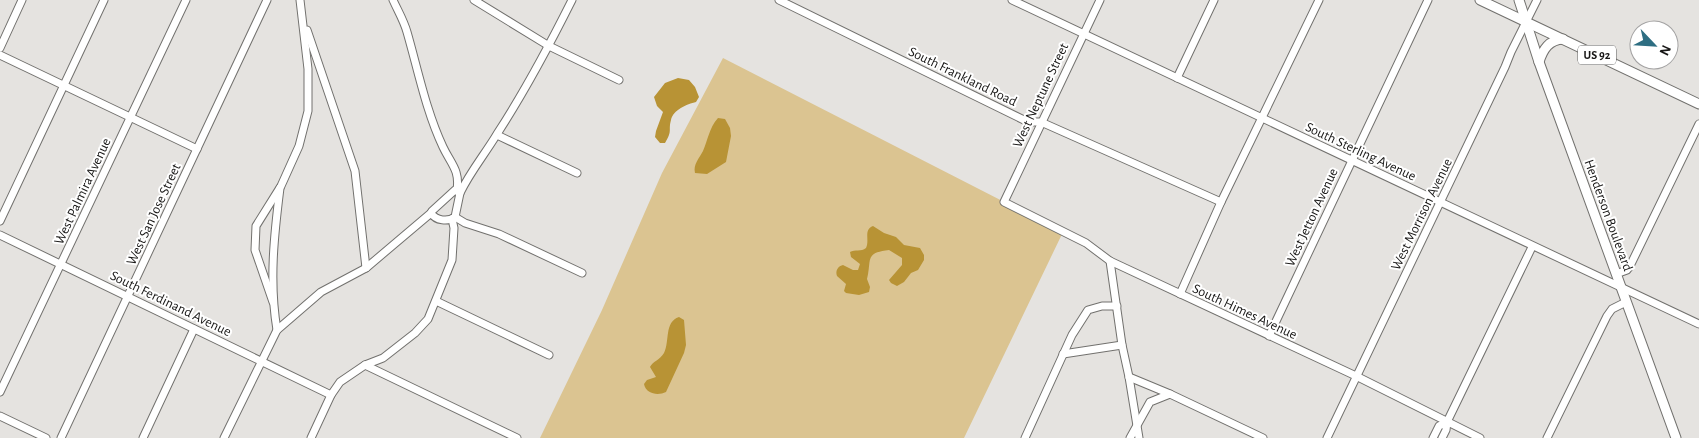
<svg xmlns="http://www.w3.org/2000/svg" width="1699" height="438" viewBox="0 0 1699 438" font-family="'Alegreya Sans',sans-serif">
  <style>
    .green { fill: #dbc491 }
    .water { fill: #b89335 }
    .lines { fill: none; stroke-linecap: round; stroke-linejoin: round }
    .minor-casing { stroke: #72716e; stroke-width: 9 }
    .major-casing { stroke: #72716e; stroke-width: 11 }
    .minor { stroke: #fff; stroke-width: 7 }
    .major { stroke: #fff; stroke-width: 9 }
    .labels { text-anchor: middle; stroke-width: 4; stroke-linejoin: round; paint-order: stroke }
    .shield { fill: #fff; stroke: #5d5d5c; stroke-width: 1 }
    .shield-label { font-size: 12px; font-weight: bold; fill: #181716 }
    .street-label { font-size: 14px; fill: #181716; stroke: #fff }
  </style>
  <rect width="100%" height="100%" fill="#e5e3e0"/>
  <!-- green -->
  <polygon class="green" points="723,58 1063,232 964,438 540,438 602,310 662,173"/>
  <!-- water -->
  <g class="water">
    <path d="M678,78L689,80L695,87L699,97L696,102C687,104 673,110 671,120C668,131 673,130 665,143H660L655,137L656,131L663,112L657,106L654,97L665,83Z"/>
    <path d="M718,118L725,119L730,128L731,136L726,162L707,174L695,173C693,164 699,159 703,151C708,140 709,128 718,118Z"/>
    <path d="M873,226L884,233L896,237L904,245L920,248L924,255V260L918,270L911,273L904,282L897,286L891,283L889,280L902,265V258L889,250C864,253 872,259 867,279L870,287L869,292L859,295L846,293L844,291L846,284L837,276C835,271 838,266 843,265L853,270H858L860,264L851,257L850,252C855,249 861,252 866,248C870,240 863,230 873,226Z"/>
    <path d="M679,317L684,320L686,345L684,353L666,392C658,396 646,394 644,384L647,380L656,377L650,367C653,361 660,360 664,353C670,341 664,322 679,317Z"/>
  </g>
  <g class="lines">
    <!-- minor casing -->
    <g class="minor-casing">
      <g id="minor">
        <path d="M393,0C398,11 404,21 407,32C418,70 426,111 443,147C451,164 460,170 457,190"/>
        <polyline points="474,0 549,46 619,80"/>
        <polyline points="779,0 1028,122 1041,122 1221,202"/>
        <polyline points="1012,0 1699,324"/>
        <polyline points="1100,0 1004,202 1086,243 1110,261 1356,376 1480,438"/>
        <polyline points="307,30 355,171 366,268"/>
        <polyline points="0,48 22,0"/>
        <polyline points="0,55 197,149"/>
        <polyline points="1177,78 1214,0"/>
        <polyline points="497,135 577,173"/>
        <path d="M455,190L460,193L455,217C448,222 436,221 431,213L432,211Z"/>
        <path d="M460,193C470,172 485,154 497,134C525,91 549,46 572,0"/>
        <polyline points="455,217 465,223 499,234 582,273"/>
        <polyline points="0,221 104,0"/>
        <polyline points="0,235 331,395"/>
        <polyline points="1110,261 1122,345 1129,377 1139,438"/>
        <polyline points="1616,274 1627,270 1630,266 1699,124"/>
        <polyline points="1180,294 1221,202 1319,0"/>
        <polyline points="436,301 549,355"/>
        <polyline points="273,302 255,250 256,226 281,186 299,146 308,111 308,69 300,0"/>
        <path d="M277,330C269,282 274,236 280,188"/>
        <polyline points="1269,336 1428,0"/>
        <polyline points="1063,354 1122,345"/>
        <polyline points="365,365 517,438"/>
        <polyline points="1129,377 1170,394"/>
        <polyline points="0,392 186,0"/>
        <polyline points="0,416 46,438"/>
        <polyline points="61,438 267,0"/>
        <polyline points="143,438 194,329"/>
        <polyline points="224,438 277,330 321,292 366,268 431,213"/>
        <polyline points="311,438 331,395 340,382 365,365 383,358 415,333 428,319 452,260 454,228 452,219"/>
        <polyline points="1025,438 1072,335 1088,310 1102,306 1117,306"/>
        <polyline points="1130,438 1150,402 1170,394 1263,438"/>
        <polyline points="1327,438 1505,67 1511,52 1537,0"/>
        <polyline points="1433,438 1439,426 1447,422"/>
        <polyline points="1442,438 1446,430 1447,422 1532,247"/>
        <polyline points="1547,438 1607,316 1612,309 1626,302"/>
      </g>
    </g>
    <!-- major casing -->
    <g class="major-casing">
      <g id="major">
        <polyline points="1480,0 1699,104"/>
        <polyline points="1519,0 1539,62 1676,438"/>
        <path d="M1539,62C1543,49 1549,40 1563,39"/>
      </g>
    </g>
    <!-- minor -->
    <use href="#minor" class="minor"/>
    <!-- major -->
    <use href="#major" class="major"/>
  </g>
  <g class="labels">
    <!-- shield labels -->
    <rect class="shield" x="1578" y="45.5" width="38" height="19" rx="4"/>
    <g class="shield-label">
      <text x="1597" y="59">US 92</text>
    </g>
    <!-- street labels -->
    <g class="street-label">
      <text transform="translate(963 76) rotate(26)" y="5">South Frankland Road</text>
      <text transform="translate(1040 95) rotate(-65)" y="5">West Neptune Street</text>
      <text transform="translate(1361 151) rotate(25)" y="5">South Sterling Avenue</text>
      <text transform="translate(82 191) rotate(-65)" y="5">West Palmira Avenue</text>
      <text transform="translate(153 214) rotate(-65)" y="5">West San Jose Street</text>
      <text transform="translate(1421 214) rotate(-64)" y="5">West Morrison Avenue</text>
      <text transform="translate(1609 215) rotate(70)" y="5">Henderson Boulevard</text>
      <text transform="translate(1311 217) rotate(-65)" y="5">West Jetton Avenue</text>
      <text transform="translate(171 303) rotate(26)" y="5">South Ferdinand Avenue</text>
      <text transform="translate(1245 311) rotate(25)" y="5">South Himes Avenue</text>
    </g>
  </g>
  <!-- north arrow -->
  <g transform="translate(1654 45) rotate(115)"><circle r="24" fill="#ffffff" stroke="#a3a2a2"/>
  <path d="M0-4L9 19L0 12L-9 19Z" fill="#2e6e82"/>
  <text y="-8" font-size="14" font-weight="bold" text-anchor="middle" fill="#181716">N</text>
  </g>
</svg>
